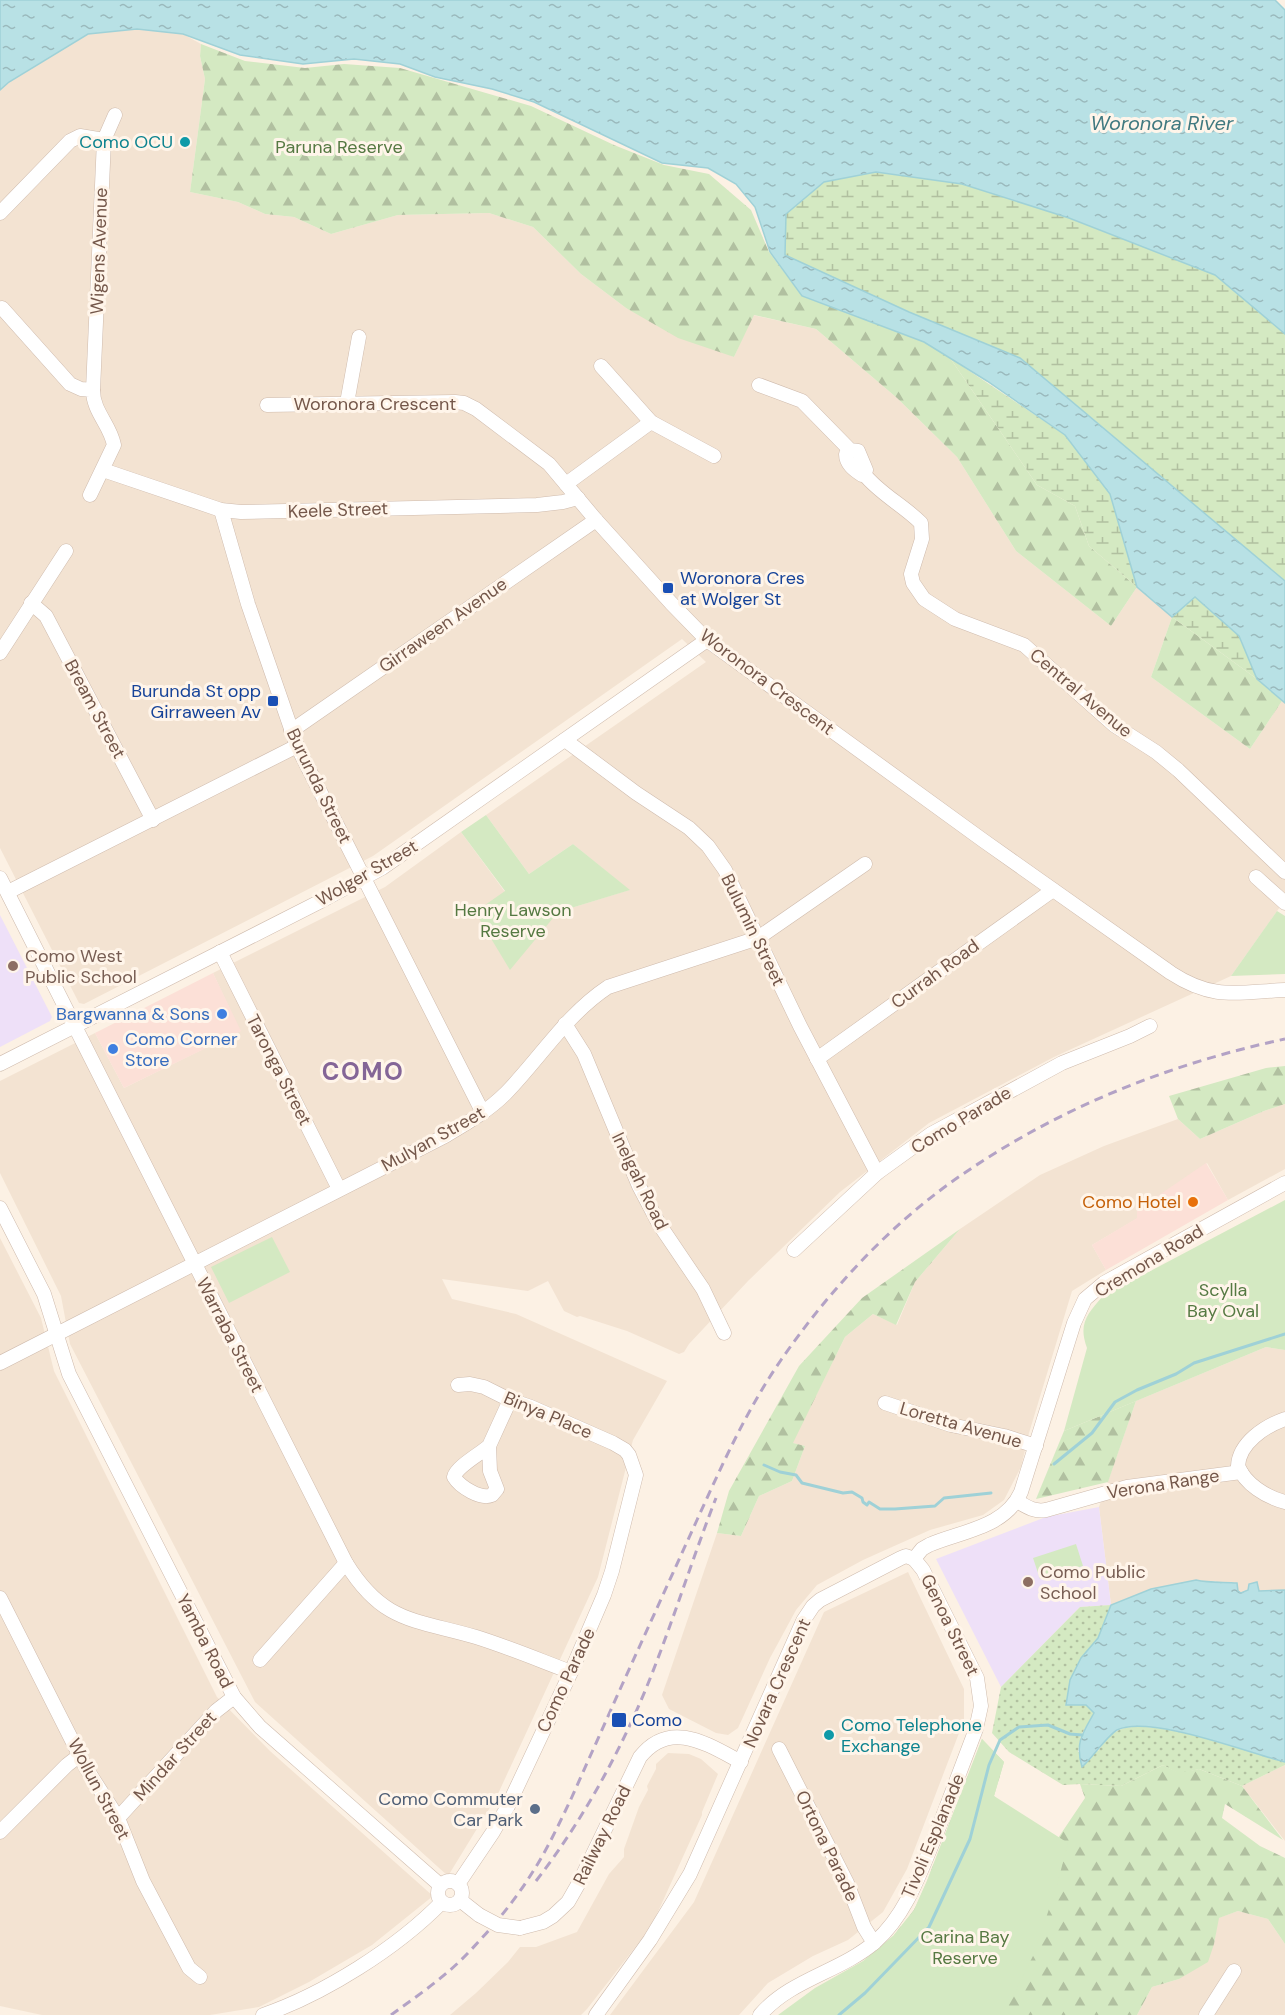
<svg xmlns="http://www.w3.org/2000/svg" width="1285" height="2015" viewBox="0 0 1285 2015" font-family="'DM Sans',sans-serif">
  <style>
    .residential { fill: #f3e3d2 }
    .commercial { fill: #fce0d7 }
    .education { fill: #eee0f8 }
    .grass { fill: url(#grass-dots) }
    .forest { fill: url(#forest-firs) }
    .wetland { fill: url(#wetland-marsh) }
    .green { fill: #d4e9c2 }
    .water { fill: url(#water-ripples); stroke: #9fd1d7; stroke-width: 1.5 }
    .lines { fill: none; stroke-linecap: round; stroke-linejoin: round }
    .stream { stroke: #9fd1d7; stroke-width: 3 }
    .minor-casing { stroke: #cfbbad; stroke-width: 15 }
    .minor { stroke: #fff; stroke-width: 14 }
    .rail { stroke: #b3a2c5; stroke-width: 3; stroke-dasharray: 9 6; stroke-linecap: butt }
    .minor-bridge-casing { stroke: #cfbbad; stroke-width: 15; stroke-linecap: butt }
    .minor-bridge { stroke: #fff; stroke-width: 14 }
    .culture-dot { fill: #0f9aa8; stroke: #fff5ea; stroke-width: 2 }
    .transit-dot { fill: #1a4fb4; stroke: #fff5ea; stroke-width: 2 }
    .education-dot { fill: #8d6e63; stroke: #fff5ea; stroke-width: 2 }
    .shop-dot { fill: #3f7fe0; stroke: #fff5ea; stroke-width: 2 }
    .food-dot { fill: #e8710a; stroke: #fff5ea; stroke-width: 2 }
    .service-dot { fill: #5c6f8a; stroke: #fff5ea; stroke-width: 2 }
    .labels { text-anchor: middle; stroke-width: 6; stroke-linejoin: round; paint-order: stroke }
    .culture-label { font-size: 18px; fill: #0d838f; stroke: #fff5ea; text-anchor: end }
    .park-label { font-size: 18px; fill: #557942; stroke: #fff5ea }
    .street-label { font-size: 18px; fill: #74574a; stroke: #fff5ea }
    .transit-label { font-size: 18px; fill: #164399; stroke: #fff5ea; text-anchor: start }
    .education-label { font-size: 18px; fill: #785e54; stroke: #fff5ea; text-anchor: start }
    .shop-label { font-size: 18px; fill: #366cbe; stroke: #fff5ea; text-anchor: end }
    .food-label { font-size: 18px; fill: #c56008; stroke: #fff5ea; text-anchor: end }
    .service-label { font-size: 18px; fill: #4e5e75; stroke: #fff5ea; text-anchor: end }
    .water-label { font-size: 20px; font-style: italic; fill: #407980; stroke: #fff5ea }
    .district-label { font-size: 24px; font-weight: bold; letter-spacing: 1.5px; fill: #846597; stroke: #fff5ea }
  </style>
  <defs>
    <pattern id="grass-dots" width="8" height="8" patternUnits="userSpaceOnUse" patternTransform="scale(1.5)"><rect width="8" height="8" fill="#d4e9c2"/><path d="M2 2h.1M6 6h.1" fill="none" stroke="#b1c0a0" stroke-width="1.8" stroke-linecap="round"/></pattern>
    <pattern id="forest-firs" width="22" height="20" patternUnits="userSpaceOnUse" patternTransform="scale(1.5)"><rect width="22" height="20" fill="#d4e9c2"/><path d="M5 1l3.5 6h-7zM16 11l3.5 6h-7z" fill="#b1c0a0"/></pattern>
    <pattern id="wetland-marsh" width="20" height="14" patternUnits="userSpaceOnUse" patternTransform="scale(1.5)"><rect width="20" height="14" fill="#d4e9c2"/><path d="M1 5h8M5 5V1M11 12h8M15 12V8" fill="none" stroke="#b1c0a0"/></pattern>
    <pattern id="water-ripples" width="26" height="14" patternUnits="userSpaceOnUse" patternTransform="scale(1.5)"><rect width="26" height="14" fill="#b8e1e5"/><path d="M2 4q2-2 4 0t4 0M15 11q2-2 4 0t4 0" fill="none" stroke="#9ab9bc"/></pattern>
  </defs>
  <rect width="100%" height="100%" fill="#fcf1e4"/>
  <!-- residential -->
  <g class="residential">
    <polygon points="137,29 183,34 201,44 200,56 205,79 190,192 238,202 265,214 294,217 331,234 398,215 489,213 533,227 581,274 626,308 734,357 753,315 816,329 897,398 957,457 1016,551 1111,626 1137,587 1172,617 1151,677 1250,749 1282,701 1285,703 1285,900 1231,976 1054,1057 929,1123 840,1192 748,1281 689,1344 684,1352 679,1354 627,1331 580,1316 577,1317 564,1311 548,1281 528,1291 442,1279 452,1299 516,1314 667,1381 633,1440 598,1577 497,1796 448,1876 255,1702 70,1344 61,1296 0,1173 0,1081 95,1033 124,1088 240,1031 213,973 385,887 461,832 505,892 558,912 629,890 573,844 529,874 486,815 706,662 682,639 373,856 84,1004 79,1003 0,848 0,90 8,82 88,34"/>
    <polygon points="1285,1104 1285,1169 1228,1200 1207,1163 1138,1218 1092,1245 1106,1270 1072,1291 1029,1433 1021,1467 1004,1500 983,1515 930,1530 863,1560 817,1585 796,1610 770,1658 738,1728 728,1735 716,1733 669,1709 662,1695 717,1533 741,1536 759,1496 792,1481 805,1446 792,1443 845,1337 873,1314 897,1325 915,1282 960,1229 1040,1175 1104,1146 1178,1119 1200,1139 1264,1111"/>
    <polygon points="0,1238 41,1318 54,1371 217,1697 270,1751 433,1896 372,1945 309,1982 259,2007 210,2015 42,2015 0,2006"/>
    <polygon points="1266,1347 1285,1350 1285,1590 1259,1591 1257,1583 1241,1593 1215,1581 1208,1583 1196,1580 1151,1589 1111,1605 1099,1507 1136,1401"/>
    <polygon points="908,1572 964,1689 964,1720 907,1869 883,1912 848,1940 813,1956 768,1983 739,2015 610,2015 694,1902 824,1612"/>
    <polygon points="668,1753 689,1754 701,1759 718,1774 702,1812 702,1815 651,1927 587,2009 581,2015 450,2015 476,1993 508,1962 520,1947 536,1947 577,1932 609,1874 624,1857 624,1849 639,1807 648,1790 647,1786 656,1769 656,1764"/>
    <polygon points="1285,1765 1285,1841 1242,1786"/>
    <polygon points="1238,1911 1268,1919 1285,1944 1285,2015 1137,2015 1152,1987 1179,1979 1214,1944 1218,1918"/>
  </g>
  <!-- commercial -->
  <g class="commercial">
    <polygon points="213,973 241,1031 124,1088 95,1033"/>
    <polygon points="1206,1163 1228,1200 1106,1270 1092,1245 1137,1218 1137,1210"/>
  </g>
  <!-- education -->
  <g class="education">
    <polygon points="0,915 52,1017 50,1021 0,1047"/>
    <polygon points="1099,1507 1111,1605 1080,1607 1001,1687 936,1559 1046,1517"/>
  </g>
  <!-- grass -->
  <path class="grass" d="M1111,1605L1098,1638L1081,1658L1086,1705L1094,1713L1081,1735L1078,1752L1098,1751C1103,1744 1109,1735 1117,1731C1149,1714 1249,1753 1285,1762V1765L1242,1786L1199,1769L1179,1774L1163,1765L1121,1786L1080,1784L1063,1785L1009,1752L992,1733L1001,1687L1080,1607Z"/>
  <!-- forest -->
  <g class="forest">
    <polygon points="201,44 245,61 305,68 344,64 400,68 531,106 614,145 664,165 709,174 751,210 769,252 802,296 924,342 950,358 1037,485 1075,506 1089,546 1137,587 1111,626 1016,551 957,457 897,398 816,329 754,315 734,357 678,338 626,308 581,274 533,227 489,213 398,215 331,234 294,217 265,214 238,202 190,192 205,79 200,56"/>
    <polygon points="1172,617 1257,679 1282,701 1250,749 1151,677"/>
    <polygon points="1285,1066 1285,1104 1264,1111 1200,1139 1178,1119 1169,1096 1266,1068"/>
    <polygon points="960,1229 915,1282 896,1325 873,1314 845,1337 793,1443 805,1446 792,1481 759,1496 741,1536 717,1533 729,1491 799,1366 862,1298"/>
    <polygon points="1136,1401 1108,1482 1036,1499 1064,1431"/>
    <polygon points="982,1739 1004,1762 994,1796 1050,1850 1085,1798 1080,1784 1121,1786 1163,1765 1179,1773 1199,1769 1242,1786 1283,1840 1225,1804 1222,1818 1260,1846 1285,1858 1285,1944 1268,1919 1238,1911 1219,1918 1214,1944 1208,1962 1179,1979 1152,1987 1137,2015 952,2015 894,1935 914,1910 927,1881"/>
  </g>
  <!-- wetland -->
  <g class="wetland">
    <polygon points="876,172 962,184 1069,218 1215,275 1285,334 1285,581 1020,358 909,312 785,256 786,214 824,182"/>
    <polygon points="950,358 1065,435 1110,494 1137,587 1089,546 1075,506 1037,485"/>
    <polygon points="1195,597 1239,636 1257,679 1172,617"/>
  </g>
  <!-- green -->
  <g class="green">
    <polygon points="486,815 529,874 573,844 630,890 558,912 510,970 475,912 505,891 461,832"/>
    <polygon points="1277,911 1285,916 1285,974 1231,976"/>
    <path d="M1285,1200V1350L1266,1347L1064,1431L1087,1348C1078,1324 1087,1314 1103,1296Z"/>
    <polygon points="272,1237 290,1272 229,1303 211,1267"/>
    <polygon points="1076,1544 1083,1566 1040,1579 1033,1558"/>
    <polygon points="982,1739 1004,1762 994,1796 1068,1843 1057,1885 1034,1954 1003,2015 778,2015 815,1988 863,1961 894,1935 914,1910 927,1881"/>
  </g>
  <!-- water -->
  <g class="water">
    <polygon points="0,0 1275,0 1285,10 1285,334 1215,275 1069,218 962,184 876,172 824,182 786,214 785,255 909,312 1020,358 1285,581 1285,703 1257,679 1239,636 1195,597 1172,617 1137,587 1110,494 1065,435 987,381 924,342 802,296 770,252 755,207 736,184 708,168 662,163 534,102 492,89 435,77 400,64 354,59 303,64 240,55 183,34 137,29 88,34 9,82 0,90"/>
    <path d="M1196,1580C1209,1583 1223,1582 1237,1583L1238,1591L1241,1593L1248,1590L1249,1584L1257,1582L1259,1591L1285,1590V1762C1249,1753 1149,1714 1117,1730C1108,1735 1091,1759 1082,1767C1075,1743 1082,1734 1094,1713L1086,1705H1066L1070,1680L1081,1658L1098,1638L1111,1605L1151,1589Z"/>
  </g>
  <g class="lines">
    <!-- stream -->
    <g class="stream">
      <polyline points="1054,1464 1092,1433 1115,1402 1137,1390 1176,1374 1194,1363 1285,1334"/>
      <polyline points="764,1465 780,1472 796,1475 802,1483 843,1493 852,1492 862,1498 863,1502 867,1505 869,1502 880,1509 895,1509 935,1506 944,1498 991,1493"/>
      <polyline points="839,2015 865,1993 929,1927 970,1839 989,1765 1000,1740 1019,1727 1048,1725 1070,1734 1082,1735"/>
    </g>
    <!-- minor casing -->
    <g class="minor-casing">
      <g id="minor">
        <polyline points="0,213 70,141 80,136 104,140"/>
        <path d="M2,308L70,384L81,389L93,390C93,412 110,424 114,445L90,495"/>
        <polyline points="601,366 651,422 714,456"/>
        <polyline points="759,385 802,401 850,450 858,451 866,470 864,474"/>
        <polyline points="93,390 104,140 115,115"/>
        <polyline points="347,403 359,337"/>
        <path d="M267,405L455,402L464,403L476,409L549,464L596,520L671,603L707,640L984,841L1171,973C1214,1001 1238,992 1285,990"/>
        <path d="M850,450L846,454C846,464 854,470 862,475L864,474C880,494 903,505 921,523L922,539L911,574L913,583L924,599L955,619L1024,645L1114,725L1156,752L1178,770L1285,872"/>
        <polyline points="103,470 221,510 241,512 537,505 563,502 578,498"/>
        <polyline points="566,484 651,422"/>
        <polyline points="221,510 248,604 297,746 483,1113"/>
        <polyline points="31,603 46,616 153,820"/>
        <polyline points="0,653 66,551"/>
        <polyline points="291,731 596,520"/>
        <polyline points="565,740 636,793 689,828 708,846 725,870 800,1026 877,1173"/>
        <polyline points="1256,877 1285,903"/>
        <path d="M0,878L346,1563C383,1623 414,1619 476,1637C508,1647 539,1660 571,1672"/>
        <polyline points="8,892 297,746"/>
        <polyline points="220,952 339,1189"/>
        <polyline points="565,1024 584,1054 639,1186 659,1224 703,1289 724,1333"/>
        <polyline points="817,1059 1053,890"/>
        <polyline points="0,1064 323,900 382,868 707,640"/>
        <polyline points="0,1208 44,1294 69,1374 234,1697 260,1727 440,1885"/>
        <polyline points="794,1250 877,1173 931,1134 1062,1063 1130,1036 1150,1026"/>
        <path d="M0,1363L445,1136C467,1123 488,1111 506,1093C541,1057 566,1015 608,987L758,938L865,864"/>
        <polyline points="458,1385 470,1384 484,1387 510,1400 531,1407 613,1443 625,1450 629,1455 636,1475 612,1571 604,1595 571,1672 508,1806 493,1832 458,1884"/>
        <polyline points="885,1403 951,1425 1004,1436 1036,1446"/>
        <path d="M1285,1419C1265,1426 1239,1443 1238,1466C1245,1484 1266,1497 1285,1502"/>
        <path d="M489,1446C480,1454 456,1467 454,1477C460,1487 481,1500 492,1495L497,1489L490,1471L489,1446L510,1400"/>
        <path d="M1017,1501C1027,1507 1034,1512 1046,1510L1127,1487L1241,1472"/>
        <polyline points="0,1598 86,1768 118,1818 143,1881 189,1968 200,1977"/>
        <polyline points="260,1660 346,1563"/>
        <polyline points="779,1749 847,1883 864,1927 874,1943"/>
        <polyline points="118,1818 216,1711 234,1697"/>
        <polyline points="0,1832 67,1765 80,1755"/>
        <circle cx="450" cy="1893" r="12"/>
        <polyline points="460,1900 479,1915"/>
        <path d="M520,1928L543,1922L553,1916L568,1902L580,1881L640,1757C670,1719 707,1744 741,1762"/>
        <path d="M263,2015C324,1994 397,1948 442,1902"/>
        <path d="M596,2015L650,1940L690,1874L803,1621L813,1606L820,1600L901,1558L906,1556L914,1559L922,1549L929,1545C961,1531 1005,1528 1021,1492L1074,1323L1085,1299L1104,1283L1285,1183"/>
        <path d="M760,2015C791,1979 840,1972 875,1942C907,1914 921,1870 937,1832C950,1798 963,1764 976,1729L981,1706L977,1678L923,1570L914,1559"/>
        <polyline points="1206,2015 1234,1971"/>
      </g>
    </g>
    <!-- minor -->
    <use href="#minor" class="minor"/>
    <!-- rail -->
    <g class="rail">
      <path d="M536,1881C580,1824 617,1758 645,1691C671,1628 691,1562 716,1498"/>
      <path d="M391,2015C417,1996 445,1977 467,1954C491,1929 514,1902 532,1873C547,1850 559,1824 571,1799C588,1761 605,1723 622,1685C647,1630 672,1575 697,1520C722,1465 747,1409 781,1360C830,1289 894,1220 966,1172C1061,1107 1172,1063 1285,1039"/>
    </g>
    <!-- minor-bridge casing -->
    <g class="minor-bridge-casing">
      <polyline id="minor-bridge" points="479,1915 498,1925 520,1928"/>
    </g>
    <!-- minor-bridge -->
    <use href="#minor-bridge" class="minor-bridge"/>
  </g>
  <!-- markers -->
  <g class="culture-dot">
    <circle cx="185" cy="142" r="6"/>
    <circle cx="829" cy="1735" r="6"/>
  </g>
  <g class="transit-dot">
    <rect x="662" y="582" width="12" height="12" rx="3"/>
    <rect x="267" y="695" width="12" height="12" rx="3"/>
    <rect x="611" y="1712" width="16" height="16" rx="3"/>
  </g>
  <g class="education-dot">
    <circle cx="13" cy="966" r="6"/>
    <circle cx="1028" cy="1582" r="6"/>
  </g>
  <g class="shop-dot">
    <circle cx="222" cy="1014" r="6"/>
    <circle cx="113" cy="1049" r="6"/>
  </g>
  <circle class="food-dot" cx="1193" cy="1202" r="6"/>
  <circle class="service-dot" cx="535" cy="1809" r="6"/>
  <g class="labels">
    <!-- culture labels -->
    <g class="culture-label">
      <text x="173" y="148">Como OCU</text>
      <text x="841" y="1731" text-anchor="start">Como Telephone<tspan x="841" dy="21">Exchange</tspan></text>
    </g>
    <!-- park labels -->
    <g class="park-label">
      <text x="339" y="153">Paruna Reserve</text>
      <text x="513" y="916">Henry Lawson<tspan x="513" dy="21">Reserve</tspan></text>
      <text x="1223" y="1296">Scylla<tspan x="1223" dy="21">Bay Oval</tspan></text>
      <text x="965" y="1943">Carina Bay<tspan x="965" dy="21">Reserve</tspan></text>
    </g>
    <!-- street labels -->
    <g class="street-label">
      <text transform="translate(99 251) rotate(-88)" y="6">Wigens Avenue</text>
      <text x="375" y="410">Woronora Crescent</text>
      <text transform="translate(338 510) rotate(-2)" y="6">Keele Street</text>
      <text transform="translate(443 625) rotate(-35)" y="6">Girraween Avenue</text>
      <text transform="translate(767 682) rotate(37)" y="6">Woronora Crescent</text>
      <text transform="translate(1081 693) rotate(40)" y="6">Central Avenue</text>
      <text transform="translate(95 709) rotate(62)" y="6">Bream Street</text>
      <text transform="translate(319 786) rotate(64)" y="6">Burunda Street</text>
      <text transform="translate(367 873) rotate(-30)" y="6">Wolger Street</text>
      <text transform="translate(753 930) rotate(64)" y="6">Bulumin Street</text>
      <text transform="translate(935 974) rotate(-36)" y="6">Currah Road</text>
      <text transform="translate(279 1070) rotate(63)" y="6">Taronga Street</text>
      <text transform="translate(961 1120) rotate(-31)" y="6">Como Parade</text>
      <text transform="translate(433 1139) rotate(-29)" y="6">Mulyan Street</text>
      <text transform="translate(640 1181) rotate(64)" y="6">Inelgah Road</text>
      <text transform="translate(1149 1261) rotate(-31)" y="6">Cremona Road</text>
      <text transform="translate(230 1335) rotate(63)" y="6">Warraba Street</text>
      <text transform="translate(548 1415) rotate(23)" y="6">Binya Place</text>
      <text transform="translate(961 1425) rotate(16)" y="6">Loretta Avenue</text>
      <text transform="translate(1163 1484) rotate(-9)" y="6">Verona Range</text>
      <text transform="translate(950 1625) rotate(64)" y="6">Genoa Street</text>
      <text transform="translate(205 1641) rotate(63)" y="6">Yamba Road</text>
      <text transform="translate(566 1680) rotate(-65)" y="6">Como Parade</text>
      <text transform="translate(777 1683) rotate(-66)" y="6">Novara Crescent</text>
      <text transform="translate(175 1756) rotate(-48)" y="6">Mindar Street</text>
      <text transform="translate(99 1789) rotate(62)" y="6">Wollun Street</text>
      <text transform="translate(602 1835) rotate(-64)" y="6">Railway Road</text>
      <text transform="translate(933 1836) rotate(-67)" y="6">Tivoli Esplanade</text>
      <text transform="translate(827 1846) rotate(64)" y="6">Ortona Parade</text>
    </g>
    <!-- transit labels -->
    <g class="transit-label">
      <text x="680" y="584">Woronora Cres<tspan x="680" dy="21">at Wolger St</tspan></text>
      <text x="261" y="697" text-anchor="end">Burunda St opp<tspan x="261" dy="21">Girraween Av</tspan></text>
      <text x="632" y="1726">Como</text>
    </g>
    <!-- education labels -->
    <g class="education-label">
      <text x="25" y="962">Como West<tspan x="25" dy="21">Public School</tspan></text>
      <text x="1040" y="1578">Como Public<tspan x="1040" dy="21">School</tspan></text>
    </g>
    <!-- shop labels -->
    <g class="shop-label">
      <text x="210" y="1020">Bargwanna &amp; Sons</text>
      <text x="125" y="1045" text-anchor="start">Como Corner<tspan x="125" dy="21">Store</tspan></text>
    </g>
    <!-- food labels -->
    <g class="food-label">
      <text x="1181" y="1208">Como Hotel</text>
    </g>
    <!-- service labels -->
    <g class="service-label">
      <text x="523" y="1805">Como Commuter<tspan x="523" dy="21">Car Park</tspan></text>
    </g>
    <!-- water labels -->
    <g class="water-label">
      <text x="1162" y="130">Woronora River</text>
    </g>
    <!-- district labels -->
    <g class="district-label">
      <text x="363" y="1080">COMO</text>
    </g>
  </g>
</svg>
